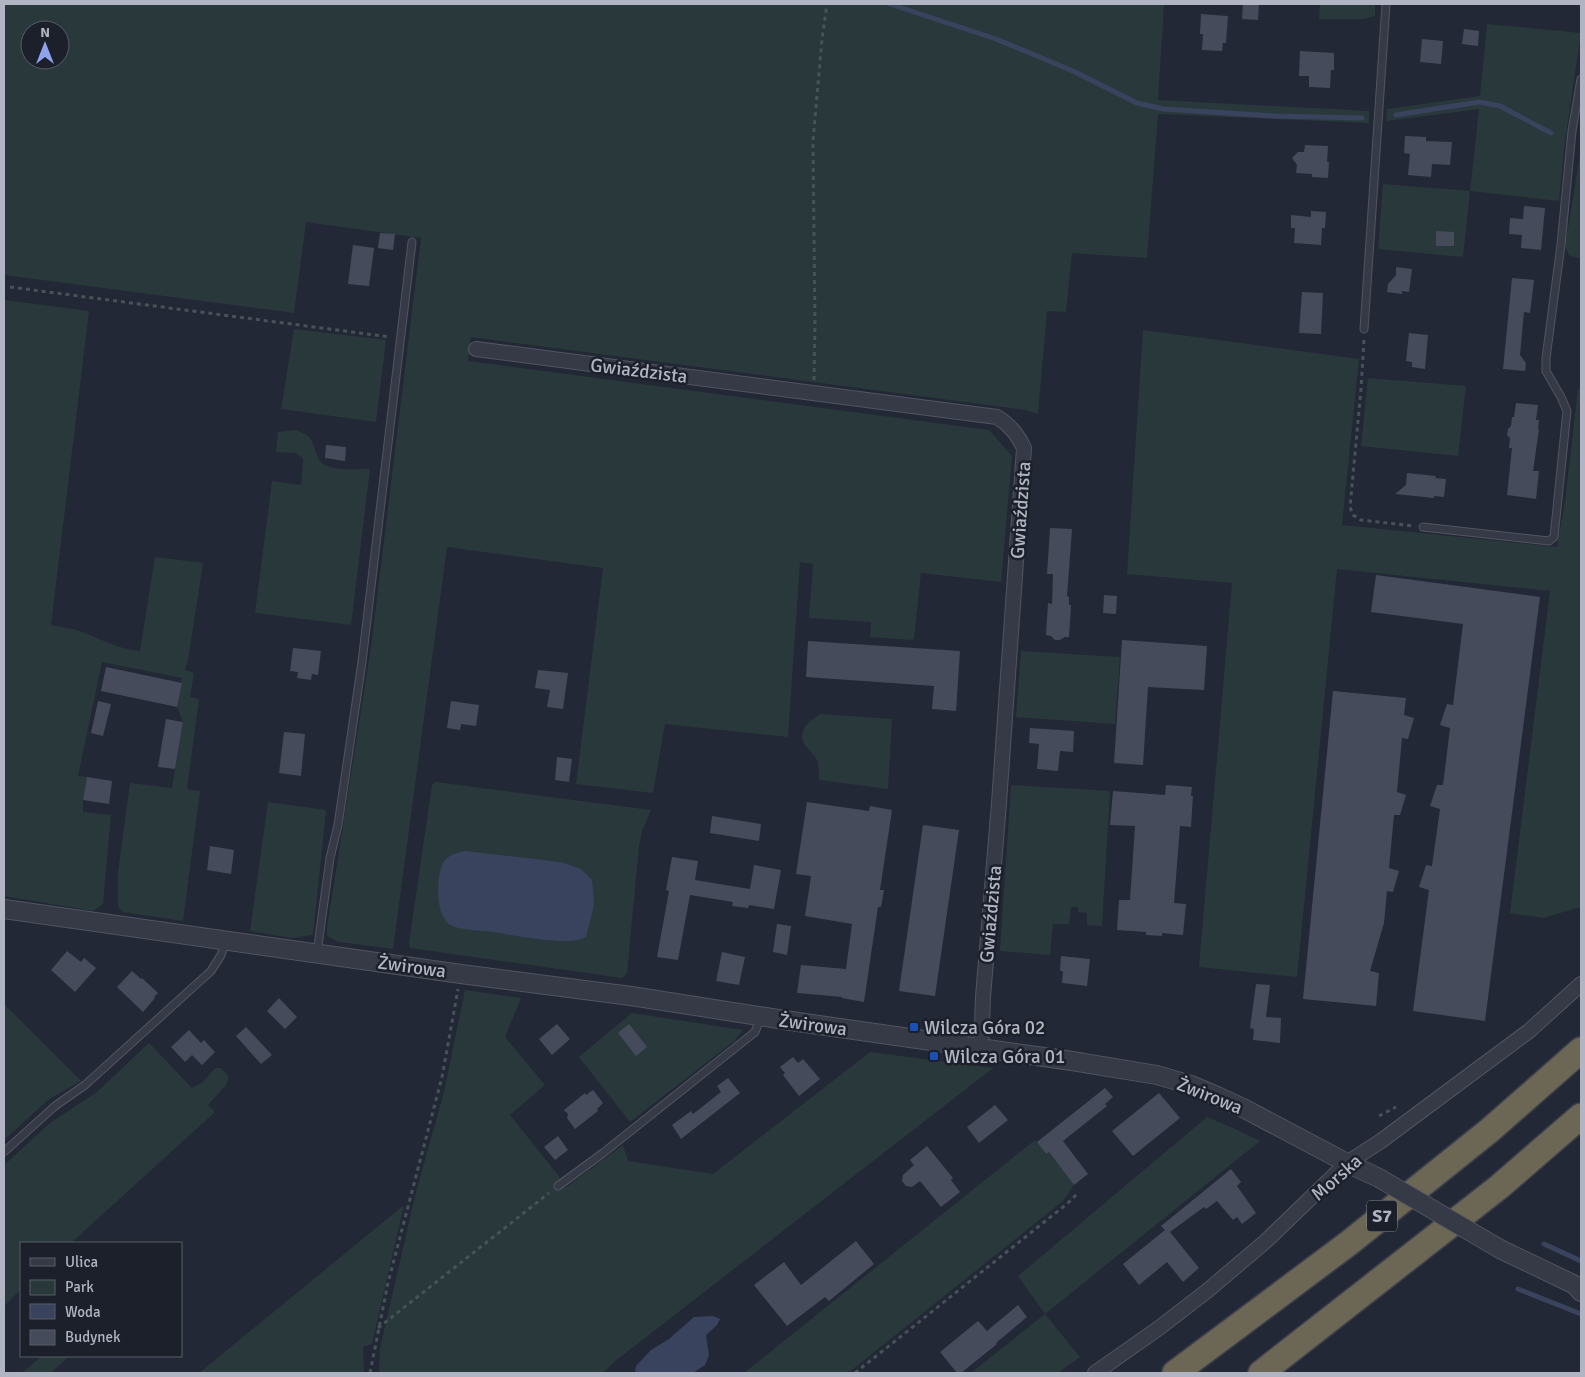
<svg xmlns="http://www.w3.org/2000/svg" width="1585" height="1377" viewBox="0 0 1585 1377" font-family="Signika,sans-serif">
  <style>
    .green { fill: #29383b; fill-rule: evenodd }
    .water { fill: #3a435d }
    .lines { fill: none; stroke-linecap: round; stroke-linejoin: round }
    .stream { stroke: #3a435d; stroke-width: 5 }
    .building { fill: #454b5a }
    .service-casing { stroke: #515561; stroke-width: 9 }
    .minor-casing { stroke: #515561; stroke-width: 16 }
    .tertiary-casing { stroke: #515561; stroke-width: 20 }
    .motorway-casing { stroke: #3e424e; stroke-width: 28 }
    .path { stroke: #475358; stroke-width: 3; stroke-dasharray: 4 4; stroke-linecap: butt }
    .service { stroke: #363a47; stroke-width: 7 }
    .minor { stroke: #363a47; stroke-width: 14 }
    .tertiary { stroke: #363a47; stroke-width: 18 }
    .motorway { stroke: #6c6654; stroke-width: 25 }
    .tertiary-bridge-casing { stroke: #515561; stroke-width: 20; stroke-linecap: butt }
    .tertiary-bridge { stroke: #363a47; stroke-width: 18 }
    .transit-dot { fill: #1a4fb4; stroke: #1c202b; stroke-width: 2 }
    .labels { text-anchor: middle; stroke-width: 5; stroke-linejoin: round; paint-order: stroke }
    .shield { fill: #1c202b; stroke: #848895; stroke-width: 1 }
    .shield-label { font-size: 18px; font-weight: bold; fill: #b1b5c3 }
    .street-label { font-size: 19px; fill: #b1b5c3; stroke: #1c202b }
    .poi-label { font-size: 19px; fill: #b1b5c3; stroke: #1c202b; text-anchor: start }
  </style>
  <rect width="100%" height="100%" fill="#232836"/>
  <!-- green -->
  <g class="green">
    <path d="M4,4H1164L1158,100L1369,111V123L1158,114L1147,258L1072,253L1066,312L1047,311L1038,414L1025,410L471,337L468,361L989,430L1012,456L1001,582L921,573L914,638L912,640L870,637L871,622L809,618L813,564L800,562L788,737L665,724L653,793L576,784L603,568L447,547L393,949L339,942L327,936V928L371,647L421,238L306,222L294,313L4,275ZM30,30H60V60H30Z"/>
    <polygon points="1320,4 1375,4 1375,16 1364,19 1319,19"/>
    <polygon points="1487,24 1581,33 1565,141 1559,201 1470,191 1463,257 1378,249 1383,184 1470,191 1479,109 1386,121 1387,109 1480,96"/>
    <polygon points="1581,149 1581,259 1569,255 1565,246"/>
    <path d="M4,300L89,311L51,625C60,627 70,628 79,631C100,638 117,649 140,651L155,557L203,563L188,660L185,670L194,673L190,697L199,699L187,789L200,791L183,921L123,912L118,907V872L130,783L172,788L183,722L177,707L182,678L102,662L78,776L87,777L83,800V812L111,815L103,904L93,911L4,896Z"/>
    <polygon points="294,329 386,340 376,422 281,409"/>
    <polygon points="1143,330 1359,359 1342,525 1557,547 1565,501 1578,389 1581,389 1581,907 1543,918 1510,913 1550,591 1337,569 1297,977 1199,967 1232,583 1127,574"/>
    <polygon points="1368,378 1466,386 1458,456 1361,446"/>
    <path d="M296,430C300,432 306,433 309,437C317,446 314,461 327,466C340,471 357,469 370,469L351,625L255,613L272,481L301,485L303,458L296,453L276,452L278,432Z"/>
    <polygon points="1021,651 1120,657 1115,724 1016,717"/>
    <path d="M821,714L892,719L888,789L819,780C819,773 819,767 817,760C814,754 808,750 805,745C796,732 810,719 821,714Z"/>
    <polygon points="436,782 651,810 642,831 639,846 627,973 622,978 410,948 409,943 432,785"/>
    <polygon points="1011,785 1110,791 1102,926 1087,925 1087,913 1078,912 1078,907 1071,907 1069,924 1053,924 1050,955 1000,951"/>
    <polygon points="268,802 326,810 313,935 291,938 250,931"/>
    <polygon points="465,990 521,998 505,1037 545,1085 510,1115 558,1175 565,1188 623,1145 628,1161 713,1174 870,1052 993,1068 614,1362 603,1373 379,1373 380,1348 416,1192 444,1092"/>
    <polygon points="4,1004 81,1081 49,1099 4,1140"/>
    <polygon points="632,1013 743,1030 734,1041 630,1122 579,1057"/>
    <polygon points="149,1043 192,1088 203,1082 215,1068 221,1068 229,1077 226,1085 208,1105 215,1112 71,1243 21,1243 21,1289 4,1306 4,1165 50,1123 97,1092"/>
    <polygon points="1207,1117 1233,1128 1260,1141 1045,1314 1080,1357 1058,1373 971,1373 1045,1314 1018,1276"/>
    <polygon points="1035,1140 1046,1154 1049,1152 1074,1185 1063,1201 848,1373 744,1373"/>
    <polygon points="404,1205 372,1344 363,1347 364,1373 199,1373"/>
    <polygon points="42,1356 70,1356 50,1373 22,1373"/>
  </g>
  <!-- water -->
  <g class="water">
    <path d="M465,851L544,860L564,863L581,869L592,880L593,891L594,905L586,937C579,940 574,941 567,941C543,941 518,936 494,932C482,930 459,931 449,924C435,914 436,874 444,861C448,855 458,853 465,851Z"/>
    <polygon points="713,1316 720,1319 717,1325 706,1335 709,1355 705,1365 693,1373 635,1373 636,1366 651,1350 669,1339 694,1317"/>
  </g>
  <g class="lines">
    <!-- stream -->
    <g class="stream">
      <polyline points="890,4 996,39 1073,71 1137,103 1163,109 1274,116 1362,118"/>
      <polyline points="1396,115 1479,102 1500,106 1551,133"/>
      <polyline points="1544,1244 1581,1261"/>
      <polyline points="1518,1289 1581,1314"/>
    </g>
  </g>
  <!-- building -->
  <g class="building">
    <polygon points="1243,4 1259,4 1258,20 1242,19"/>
    <polygon points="1201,14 1228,16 1226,43 1223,43 1222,51 1202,50 1203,34 1200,34"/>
    <polygon points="1464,29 1479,31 1478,46 1462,44"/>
    <polygon points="1422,39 1443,41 1441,64 1420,62"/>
    <polygon points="1300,51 1334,53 1334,70 1331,70 1330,88 1309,87 1309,76 1299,76"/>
    <polygon points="1405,136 1426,137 1426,141 1452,142 1450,165 1432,164 1431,177 1408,175 1410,154 1404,153"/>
    <polygon points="1305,145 1328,146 1327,162 1329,162 1328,178 1312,177 1312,174 1296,173 1297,165 1292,158 1298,152 1304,152"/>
    <polygon points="1524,206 1545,208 1541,250 1521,248 1522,235 1509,234 1510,218 1523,219"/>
    <polygon points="1311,211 1326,212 1325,228 1322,228 1321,245 1294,243 1295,228 1291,228 1291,215 1311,217"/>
    <polygon points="1436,231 1454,232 1454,246 1436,246"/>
    <polygon points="380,233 395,234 393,250 378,248"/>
    <polygon points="353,245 374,248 369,286 348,284"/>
    <polygon points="1396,267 1412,269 1409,292 1402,291 1402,294 1387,292 1388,284 1396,275"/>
    <polygon points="1512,278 1534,280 1530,313 1524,312 1520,355 1526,363 1525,371 1503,369"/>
    <polygon points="1302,292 1323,293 1321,334 1299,333"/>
    <polygon points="1409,333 1428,335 1425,369 1412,367 1412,362 1406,361"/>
    <polygon points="1516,403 1538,405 1536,420 1539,420 1538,429 1539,429 1533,471 1539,471 1536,499 1507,495 1512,448 1509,448 1510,438 1507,435 1508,429 1511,426 1512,417 1514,417"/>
    <polygon points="326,445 346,447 345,461 325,458"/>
    <polygon points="1407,473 1436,476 1435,478 1446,479 1444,497 1434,496 1434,498 1395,494 1406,485"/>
    <polygon points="1050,528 1072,529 1067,596 1069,597 1069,605 1071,605 1069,637 1065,637 1060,640 1055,640 1051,636 1046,635 1048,603 1052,604 1053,574 1047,574"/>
    <polygon points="1376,575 1540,597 1485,1021 1413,1011 1429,890 1419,887 1426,865 1432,866 1440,809 1430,806 1437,785 1443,785 1450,728 1440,725 1447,704 1453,705 1463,624 1371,612"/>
    <polygon points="1104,595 1117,596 1116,614 1103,613"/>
    <polygon points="1122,640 1207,646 1204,690 1148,687 1143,765 1114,763"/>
    <polygon points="808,641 960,651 956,711 932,709 934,686 806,677"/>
    <polygon points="293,648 321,651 318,675 312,674 311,680 297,678 298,672 290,671"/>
    <polygon points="106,667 182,683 177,707 101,691"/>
    <polygon points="538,670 568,673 563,709 547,707 550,690 535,688"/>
    <polygon points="1333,691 1406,698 1404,715 1414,718 1408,739 1402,738 1397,792 1406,795 1400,815 1394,815 1389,868 1399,871 1393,892 1387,891 1384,923 1370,971 1379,973 1376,1006 1303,999"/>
    <polygon points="98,701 111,704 103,736 91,733"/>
    <polygon points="451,701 479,705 476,726 461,724 460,730 447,728"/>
    <polygon points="166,719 183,722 175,769 158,767"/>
    <polygon points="1030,728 1074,731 1073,752 1060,751 1058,771 1037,769 1039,744 1029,743"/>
    <polygon points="284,732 305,734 301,776 279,773"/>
    <polygon points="557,757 572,759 569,782 555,780"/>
    <polygon points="87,777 112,781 109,804 83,800"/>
    <polygon points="1166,785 1192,787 1191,796 1193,796 1191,827 1180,826 1174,903 1186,904 1183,935 1162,933 1162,936 1146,935 1146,932 1117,930 1119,900 1130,900 1135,826 1110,825 1113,791 1165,795"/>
    <polygon points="807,802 869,811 870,806 892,810 880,890 884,890 881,907 878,907 864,1002 842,998 842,997 797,993 801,965 846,969 852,924 805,916 811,876 796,874"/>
    <polygon points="712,816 761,824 759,841 710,833"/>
    <polygon points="923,825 959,830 935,996 899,991"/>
    <polygon points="210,846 234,850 231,874 207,870"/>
    <polygon points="672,857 698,861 695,880 750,889 754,865 781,870 774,909 749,905 748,908 732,906 733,902 690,895 678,960 657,957 669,891 666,890"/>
    <polygon points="777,924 791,926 787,955 773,952"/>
    <polygon points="67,951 81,962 84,958 96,968 75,992 51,970"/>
    <polygon points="722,952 745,957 739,985 716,981"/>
    <polygon points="1061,956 1090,959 1087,986 1062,983 1063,971 1060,971"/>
    <polygon points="132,971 141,979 142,978 158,993 154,997 155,998 143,1012 117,987"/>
    <polygon points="1256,984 1270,985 1266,1017 1281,1018 1280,1043 1253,1040 1254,1029 1250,1028"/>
    <polygon points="279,998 297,1017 285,1029 267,1011"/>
    <polygon points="557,1024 570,1039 552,1055 539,1039"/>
    <polygon points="629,1024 647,1047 636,1056 618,1033"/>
    <polygon points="246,1027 272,1055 261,1064 236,1036"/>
    <polygon points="189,1030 201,1043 204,1040 215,1052 202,1065 192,1055 185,1062 171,1047"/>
    <polygon points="793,1057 798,1063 803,1059 820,1079 799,1096 783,1075 785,1073 780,1067"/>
    <polygon points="728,1078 740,1093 681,1139 672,1125 691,1111 693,1114 721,1092 717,1086"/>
    <polygon points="1105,1088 1113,1097 1105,1104 1107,1106 1063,1141 1088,1174 1074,1185 1049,1152 1046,1154 1037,1142"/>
    <polygon points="593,1090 603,1103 597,1109 598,1111 575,1129 567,1118 568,1114 564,1110 585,1093 586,1095"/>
    <polygon points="1159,1093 1180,1118 1133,1156 1112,1131"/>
    <polygon points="995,1105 1008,1120 979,1143 967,1127"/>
    <polygon points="558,1136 568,1150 555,1160 544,1147"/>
    <polygon points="927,1146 953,1178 951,1180 960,1192 941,1207 920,1181 912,1187 906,1186 902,1181 903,1175 914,1165 910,1160"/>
    <polygon points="1231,1169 1241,1182 1237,1186 1256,1213 1242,1224 1237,1217 1233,1220 1217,1201 1206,1209 1204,1207 1170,1232 1199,1268 1183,1282 1167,1262 1139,1285 1123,1264 1165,1230 1161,1226"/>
    <polygon points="856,1241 874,1264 829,1301 825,1297 787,1326 754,1285 784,1262 801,1285"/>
    <polygon points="1018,1305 1027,1317 996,1343 997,1344 961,1373 957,1373 940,1352 978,1321 987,1331"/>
  </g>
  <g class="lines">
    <!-- service casing -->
    <g class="service-casing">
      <g id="service">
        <polyline points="1364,329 1386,4"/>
        <polyline points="1423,527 1549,541 1554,537 1567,411 1561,397 1546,371 1546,358 1561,245 1572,131 1581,79"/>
        <polyline points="317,953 330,858 338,825 362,662 412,242"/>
        <polyline points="4,1152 55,1106 85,1085 211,971 221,955 226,940"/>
        <polyline points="558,1186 603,1153 755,1032 761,1017"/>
      </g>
    </g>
    <!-- minor casing -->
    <g class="minor-casing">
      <g id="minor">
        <path d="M476,349L997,417C1010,425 1017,434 1024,448L999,803L983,997L981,1048"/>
        <polyline points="1095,1373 1159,1328 1207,1291 1266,1241 1347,1163 1381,1141 1529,1031 1581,984"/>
      </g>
    </g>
    <!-- tertiary casing -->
    <g class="tertiary-casing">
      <g id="tertiary">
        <polyline points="4,909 461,974 631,996 791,1021 1072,1061 1157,1075 1191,1085 1217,1096 1243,1108 1347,1163 1379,1178"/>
        <polyline points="1500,1249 1575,1285 1581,1292"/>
      </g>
    </g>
    <!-- motorway casing -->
    <g class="motorway-casing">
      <g id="motorway">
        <polyline points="1175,1373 1349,1243 1490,1130 1581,1050"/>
        <polyline points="1261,1373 1499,1187 1581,1116"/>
      </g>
    </g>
    <!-- path -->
    <g class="path">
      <polyline points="10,287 390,337"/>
      <polyline points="1364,340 1361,389 1350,507 1353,515 1361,520 1414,526"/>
      <polyline points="814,380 815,324 813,141 822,39 827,4"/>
      <polyline points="1379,1116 1396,1107"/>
      <polyline points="378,1328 549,1193"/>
      <polyline points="370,1373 388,1283 442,1077 458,989"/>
      <polyline points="855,1373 1068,1203 1077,1194"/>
    </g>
    <!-- service -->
    <use href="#service" class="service"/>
    <!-- minor -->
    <use href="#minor" class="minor"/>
    <!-- tertiary -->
    <use href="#tertiary" class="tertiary"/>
    <!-- motorway -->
    <use href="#motorway" class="motorway"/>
    <!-- tertiary-bridge casing -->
    <g class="tertiary-bridge-casing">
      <polyline id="tertiary-bridge" points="1379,1178 1500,1249"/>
    </g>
    <!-- tertiary-bridge -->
    <use href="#tertiary-bridge" class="tertiary-bridge"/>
  </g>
  <!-- markers -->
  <g class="transit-dot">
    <rect x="909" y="1022" width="10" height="10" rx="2.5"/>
    <rect x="929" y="1051" width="10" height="10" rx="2.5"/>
  </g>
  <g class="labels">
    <!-- shield labels -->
    <rect class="shield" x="1367" y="1200.5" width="30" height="31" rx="4"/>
    <g class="shield-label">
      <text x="1382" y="1222">S7</text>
    </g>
    <!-- street labels -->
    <g class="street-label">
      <text transform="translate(639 370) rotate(7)" y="7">Gwiaździsta</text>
      <text transform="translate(1020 510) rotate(-86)" y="7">Gwiaździsta</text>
      <text transform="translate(990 914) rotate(-85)" y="7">Gwiaździsta</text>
      <text transform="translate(412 966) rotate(8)" y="7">Żwirowa</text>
      <text transform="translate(813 1024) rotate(8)" y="7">Żwirowa</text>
      <text transform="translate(1210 1095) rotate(22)" y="7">Żwirowa</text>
      <text transform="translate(1336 1177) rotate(-41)" y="7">Morska</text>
    </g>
    <!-- poi labels -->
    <g class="poi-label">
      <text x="924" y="1034">Wilcza Góra 02</text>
      <text x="944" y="1063">Wilcza Góra 01</text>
    </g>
  </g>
  <!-- border -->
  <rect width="1585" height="1377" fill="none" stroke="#b1b5c3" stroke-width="10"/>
  <!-- legend -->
  <rect x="20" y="1242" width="162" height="115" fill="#1c202b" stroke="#585c68"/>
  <rect x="30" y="1258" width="25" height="8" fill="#363a47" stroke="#585c68"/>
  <text x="65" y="1267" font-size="15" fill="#b1b5c3">Ulica</text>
  <rect x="30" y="1280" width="25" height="15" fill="#29383b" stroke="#585c68"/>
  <text x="65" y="1292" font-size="15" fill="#b1b5c3">Park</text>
  <rect x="30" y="1304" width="25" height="15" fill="#3a435d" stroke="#585c68"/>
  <text x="65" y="1317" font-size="15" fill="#b1b5c3">Woda</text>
  <rect x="30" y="1330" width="25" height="15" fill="#454b5a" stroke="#585c68"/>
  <text x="65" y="1342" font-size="15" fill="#b1b5c3">Budynek</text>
  <!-- north arrow -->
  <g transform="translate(45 45)"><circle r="24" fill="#1c202b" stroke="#585c68"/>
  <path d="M0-4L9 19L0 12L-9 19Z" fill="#8ea3eb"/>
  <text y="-8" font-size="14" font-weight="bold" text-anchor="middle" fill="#b1b5c3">N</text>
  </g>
</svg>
